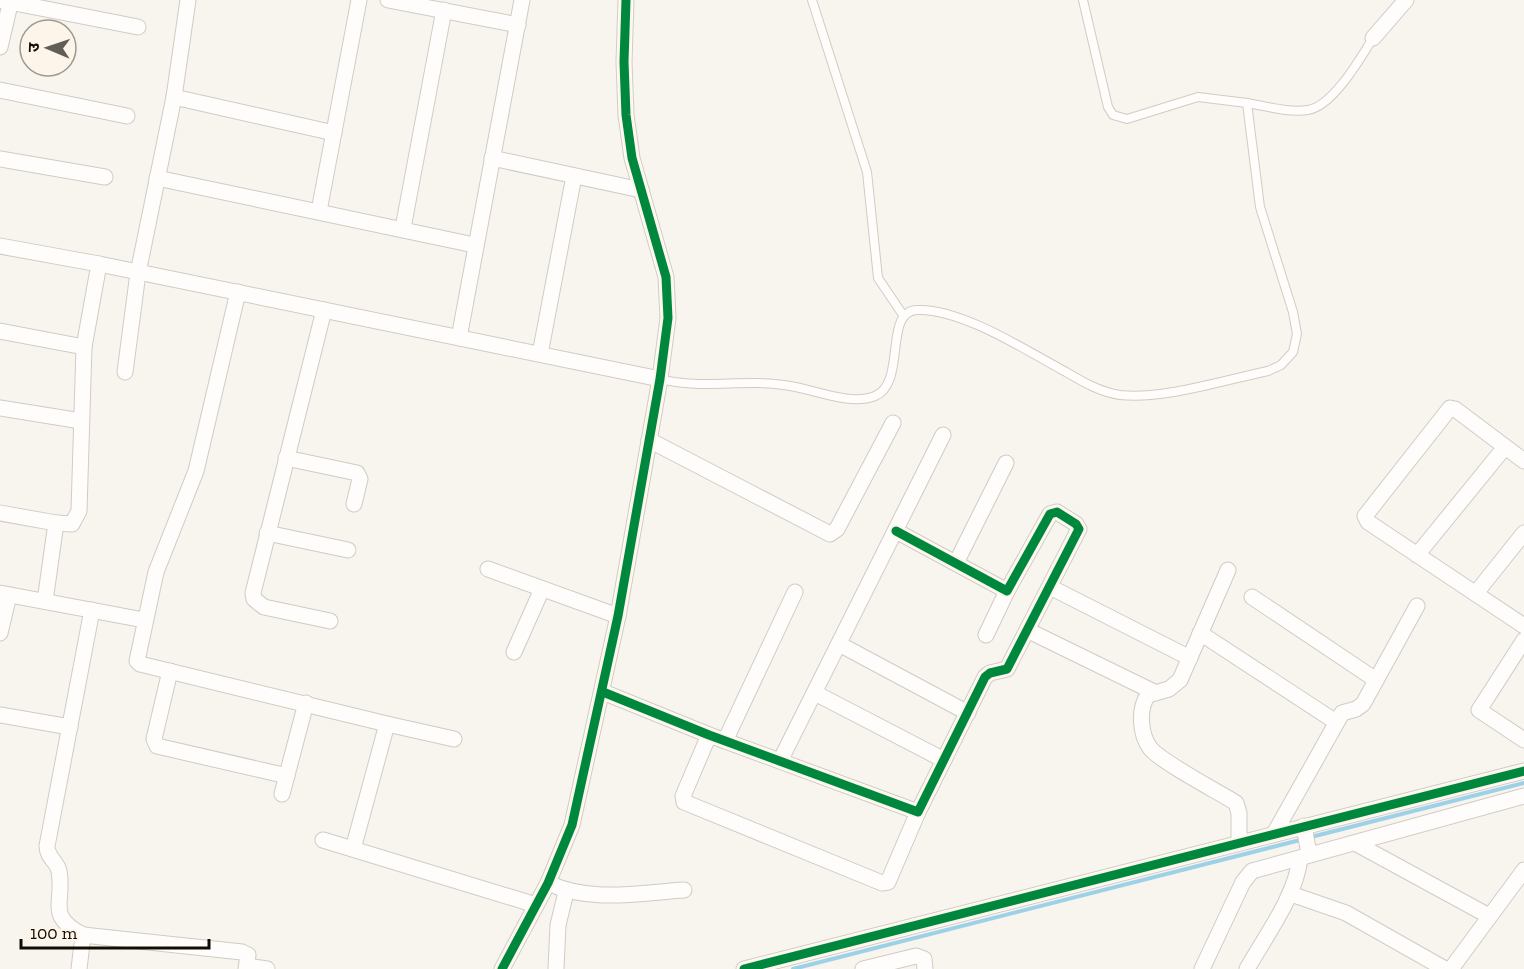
<svg xmlns="http://www.w3.org/2000/svg" width="1524" height="969" viewBox="0 0 1524 969" font-family="'Zilla Slab','Noto Sans Devanagari',serif">
  <style>
    .lines { fill: none; stroke-linecap: round; stroke-linejoin: round }
    .stream { stroke: #9cd1e8; stroke-width: 4 }
    .lane-casing { stroke: #d1cbc3; stroke-width: 10 }
    .street-casing { stroke: #d1cbc3; stroke-width: 17 }
    .lane { stroke: #fefdfc; stroke-width: 8 }
    .street { stroke: #fefdfc; stroke-width: 15 }
    .cycleway-casing { stroke: #fdf5e9; stroke-width: 13 }
    .cycleway { stroke: #00873e; stroke-width: 9 }
  </style>
  <rect width="100%" height="100%" fill="#f8f4ee"/>
  <g class="lines">
    <!-- stream -->
    <g class="stream">
      <polyline points="1311,837 1524,783"/>
      <polyline points="793,969 1304,839"/>
    </g>
    <!-- lane casing -->
    <g class="lane-casing">
      <g id="lane">
        <polyline points="812,0 867,172 878,278 903,315"/>
        <polyline points="1083,0 1108,107 1113,115 1127,119 1198,97 1247,103"/>
        <path d="M660,379C702,390 747,378 790,386C816,390 850,406 875,396C907,383 883,311 917,310C961,308 1027,351 1066,372C1083,382 1100,392 1120,395C1162,400 1225,380 1268,371L1281,365L1293,352L1297,334L1293,312L1260,207L1247,103C1266,106 1288,113 1308,110C1333,106 1360,59 1373,38"/>
      </g>
    </g>
    <!-- street casing -->
    <g class="street-casing">
      <g id="street">
        <polyline points="0,0 138,27"/>
        <polyline points="388,0 518,25"/>
        <polyline points="1373,38 1406,0"/>
        <polyline points="0,47 11,0"/>
        <polyline points="0,90 127,116"/>
        <polyline points="174,97 334,133"/>
        <polyline points="492,158 641,190"/>
        <polyline points="0,159 105,177"/>
        <polyline points="157,178 474,245"/>
        <polyline points="319,211 359,0"/>
        <polyline points="403,228 444,10"/>
        <polyline points="0,246 99,264 660,379"/>
        <polyline points="238,292 196,471 156,572 137,661 140,664 387,724 353,849"/>
        <polyline points="324,310 253,593 254,599 264,607 330,621"/>
        <polyline points="0,331 84,347"/>
        <polyline points="459,338 522,0"/>
        <polyline points="540,354 574,176"/>
        <polyline points="125,372 138,273 174,97 188,0"/>
        <polyline points="0,408 81,421"/>
        <polyline points="649,440 830,534 837,529 893,423"/>
        <polyline points="286,458 357,473 360,479 354,504"/>
        <polyline points="1524,461 1455,409 1450,408 1365,516 1368,522 1524,626"/>
        <polyline points="0,513 56,523"/>
        <polyline points="267,533 348,550"/>
        <polyline points="1417,555 1505,447"/>
        <polyline points="956,563 1006,463"/>
        <polyline points="488,569 618,616"/>
        <path d="M1228,570L1180,680L1169,689L1148,695C1138,709 1140,734 1150,748C1161,762 1217,791 1236,803L1239,813V842"/>
        <polyline points="1050,587 1190,658"/>
        <polyline points="0,593 144,620"/>
        <polyline points="1476,593 1524,533"/>
        <polyline points="1252,597 1376,680"/>
        <polyline points="45,601 56,523 72,524 79,511 84,347 99,264"/>
        <polyline points="1027,630 1154,692"/>
        <polyline points="0,633 9,595"/>
        <polyline points="1200,633 1336,722"/>
        <polyline points="986,635 1007,591"/>
        <polyline points="1524,640 1479,710 1524,740"/>
        <polyline points="839,644 968,713"/>
        <polyline points="514,652 542,589"/>
        <polyline points="170,671 154,739 157,746 287,776"/>
        <polyline points="603,692 709,735 918,812 985,677 990,673 1007,669 1079,529 1076,524 1057,512 1050,514 1007,591 896,531"/>
        <polyline points="815,693 944,760"/>
        <polyline points="0,715 70,727"/>
        <polyline points="387,724 454,739"/>
        <polyline points="709,735 683,796 684,802 882,883 888,882 918,812"/>
        <polyline points="725,741 795,592"/>
        <polyline points="780,761 943,435"/>
        <polyline points="282,794 306,703"/>
        <polyline points="1304,826 1309,854"/>
        <polyline points="1274,834 1342,713 1356,709 1363,704 1417,606"/>
        <polyline points="323,840 536,905"/>
        <polyline points="1355,843 1489,916"/>
        <path d="M548,883C591,903 638,893 684,890"/>
        <polyline points="1291,894 1346,913 1445,969"/>
        <polyline points="83,935 242,952 248,955 246,969"/>
        <polyline points="247,966 267,969"/>
        <path d="M79,969L83,935C45,915 65,903 59,871C57,861 47,858 47,846L92,610"/>
        <polyline points="502,969 548,883 572,825 618,616 660,379 668,318 666,277 632,158 626,115 624,62 626,0"/>
        <polyline points="556,969 558,925 566,892"/>
        <polyline points="744,969 1524,771"/>
        <polyline points="863,969 916,956 924,959 925,969"/>
        <polyline points="1202,969 1243,882 1252,871 1524,796"/>
        <path d="M1247,969C1266,935 1296,896 1300,858"/>
        <polyline points="1451,969 1524,870"/>
      </g>
    </g>
    <!-- lane -->
    <use href="#lane" class="lane"/>
    <!-- street -->
    <use href="#street" class="street"/>
    <!-- cycleway casing -->
    <g class="cycleway-casing">
      <g id="cycleway">
        <polyline points="603,692 709,735 918,812 985,677 990,673 1007,669 1079,529 1076,524 1057,512 1050,514 1007,591 896,531"/>
        <polyline points="502,969 548,883 572,825 618,616 660,379 668,318 666,277 632,158 626,115 624,62 626,0"/>
        <polyline points="744,969 1524,771"/>
      </g>
    </g>
    <!-- cycleway -->
    <use href="#cycleway" class="cycleway"/>
  </g>
  <!-- north arrow -->
  <g transform="translate(48 48) rotate(272)"><circle r="28" fill="#fdf5e9" stroke="#9f988d" stroke-width="1.5"/>
  <path d="M0-4.5L10 22L0 15L-10 22Z" fill="#625d55"/>
  <text y="-9" font-size="16" font-weight="bold" text-anchor="middle" fill="#120c03">उ</text>
  </g>
  <!-- scale -->
  <path d="M21 939v9h188v-9" fill="none" stroke="#120c03" stroke-width="3"/>
  <text x="30" y="939" font-size="18" fill="#120c03" stroke="#fdf5e9" stroke-width="4.5" paint-order="stroke">100 m</text>
</svg>
